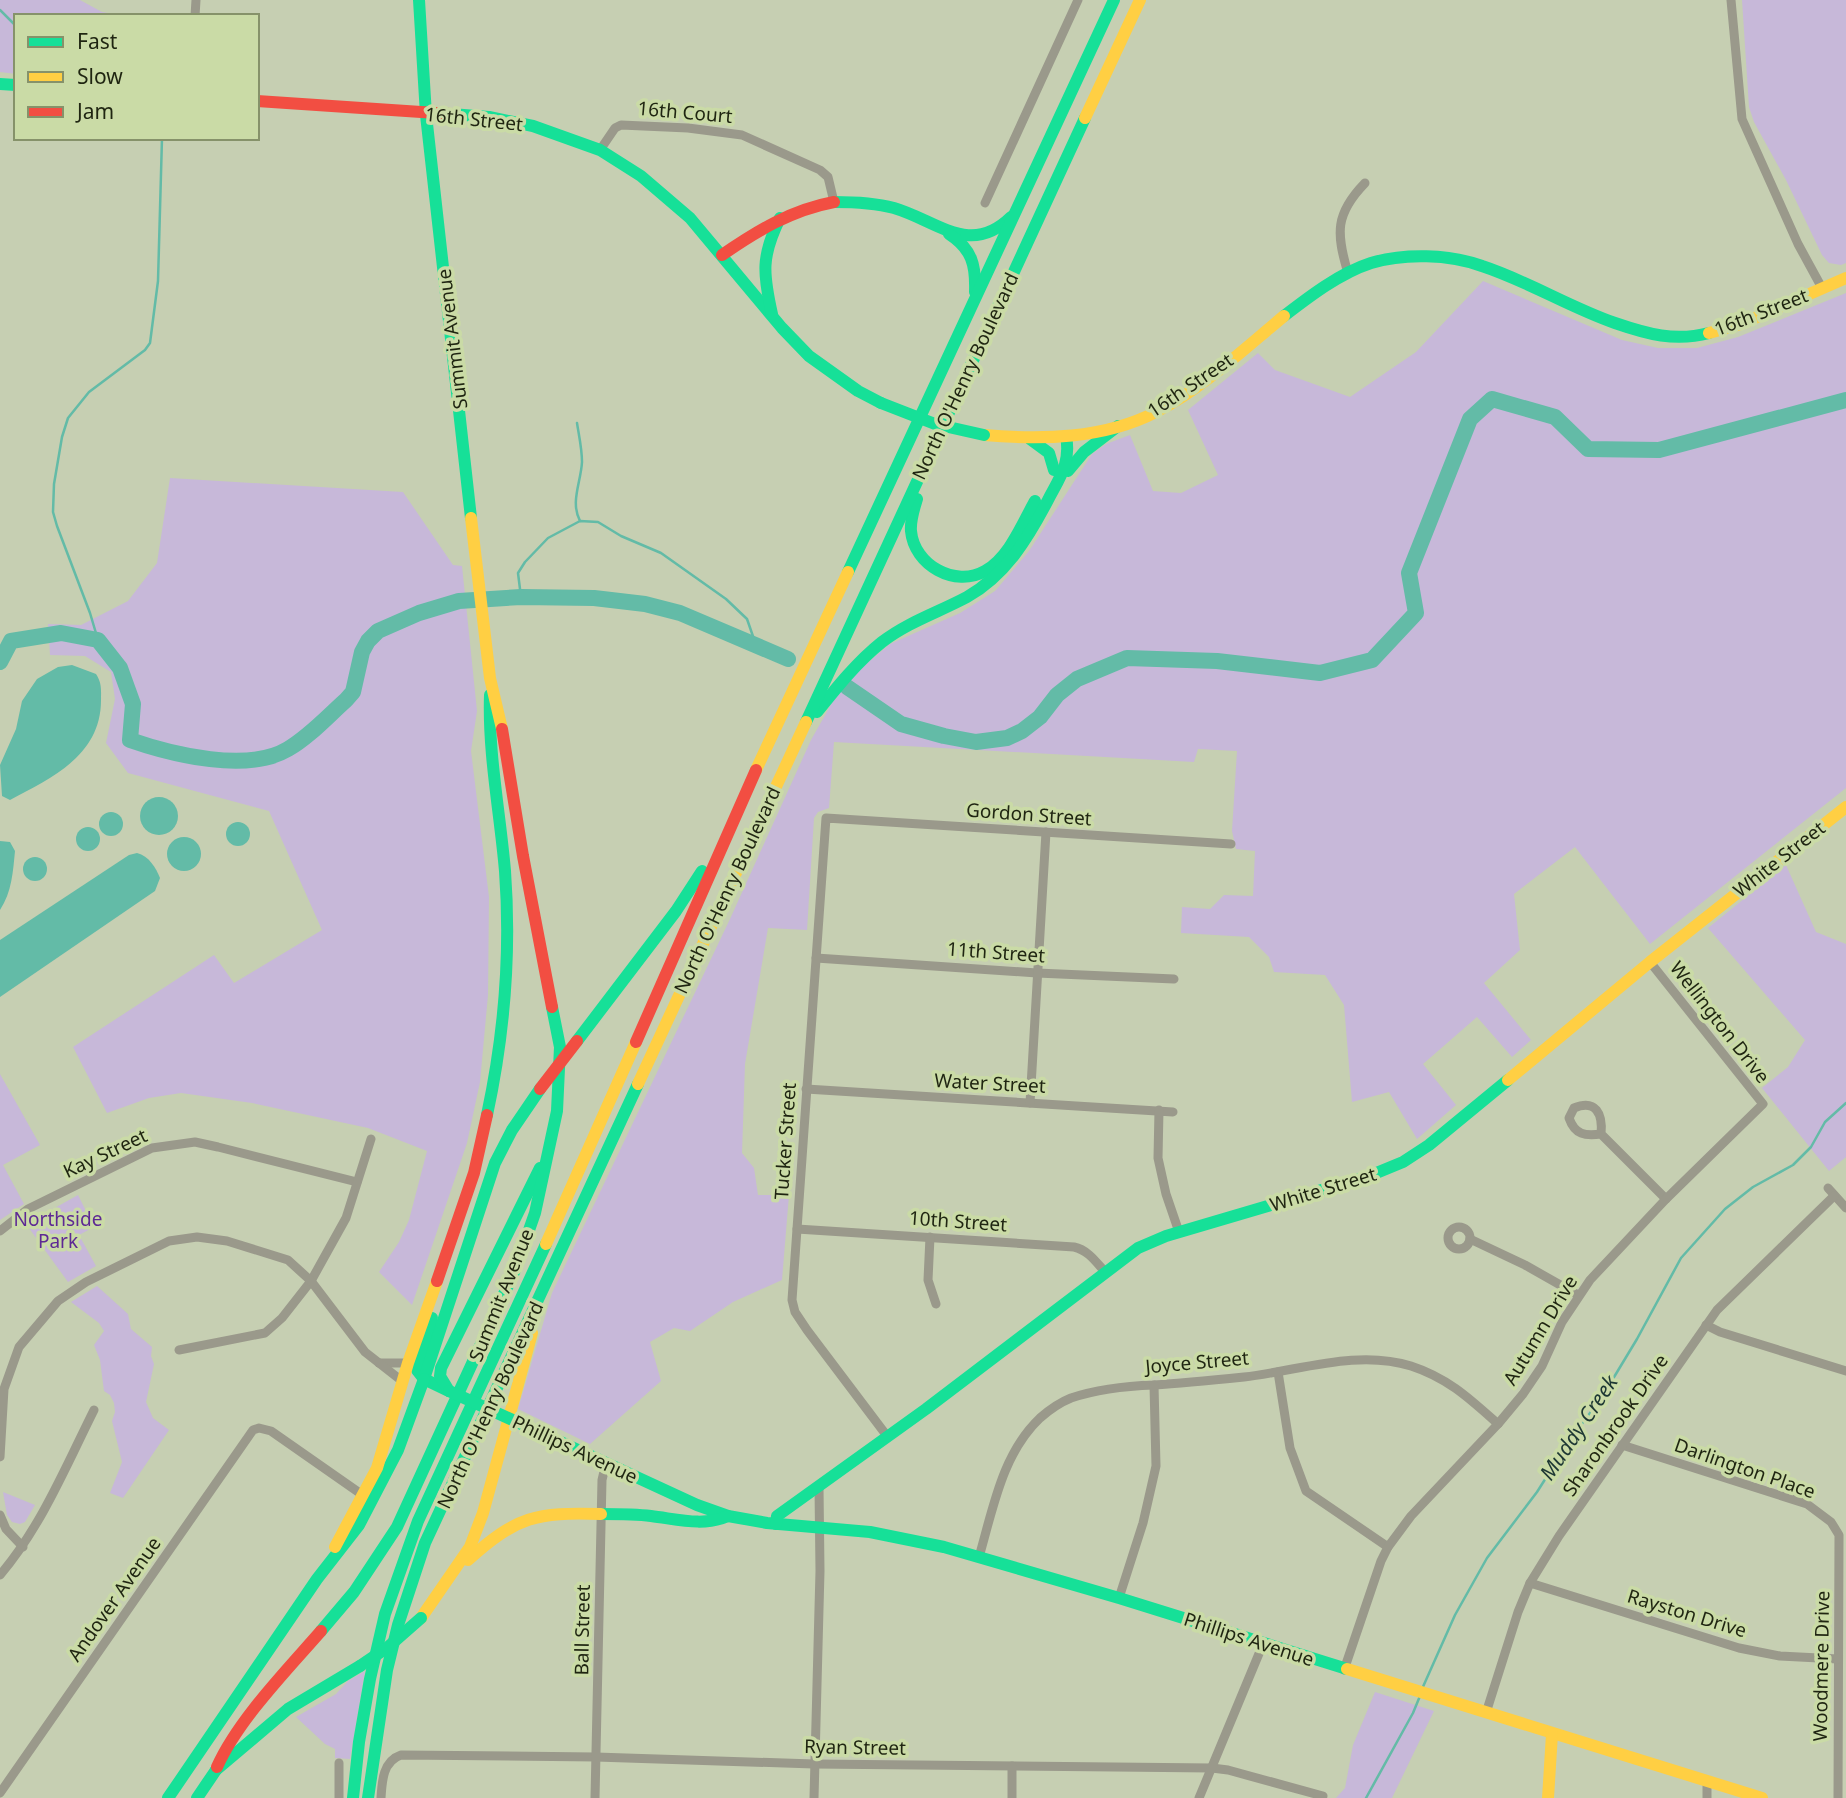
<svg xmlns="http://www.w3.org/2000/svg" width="1846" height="1798" viewBox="0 0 1846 1798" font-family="'Noto Sans',sans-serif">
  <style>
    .green { fill: #c7b8d9 }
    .water { fill: #63bba7 }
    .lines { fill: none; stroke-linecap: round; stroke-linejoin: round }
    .stream { stroke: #63bba7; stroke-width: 2.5 }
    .river { stroke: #63bba7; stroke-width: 16 }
    .street { stroke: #9a998b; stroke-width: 9 }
    .fast { stroke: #16e098; stroke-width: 12 }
    .slow { stroke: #ffcf43; stroke-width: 12 }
    .jam { stroke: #f24e42; stroke-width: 12 }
    .fast-bridge { stroke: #16e098; stroke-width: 12 }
    .jam-bridge { stroke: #f24e42; stroke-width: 12 }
    .labels { text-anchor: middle; stroke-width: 7; stroke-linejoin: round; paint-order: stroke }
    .street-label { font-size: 19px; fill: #1f2511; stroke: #cadba6 }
    .park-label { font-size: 19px; fill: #5e2994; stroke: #cadba6 }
    .water-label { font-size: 21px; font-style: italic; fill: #1d3733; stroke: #cadba6 }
  </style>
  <rect width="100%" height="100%" fill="#c6cfb2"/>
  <!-- green -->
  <g class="green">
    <polygon points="0,0 80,0 102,12 125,16 16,16 16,74 0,72"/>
    <polygon points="1742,0 1846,0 1846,263 1841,265 1829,263 1822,255 1786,180 1754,122 1749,107"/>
    <polygon points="1483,281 1622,340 1658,348 1697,348 1738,337 1846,293 1846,788 1650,944 1575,847 1514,894 1520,950 1484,983 1531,1040 1512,1057 1477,1017 1423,1064 1456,1105 1417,1139 1389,1092 1352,1102 1344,1005 1325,975 1274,972 1269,957 1249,937 1181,933 1182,907 1210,909 1224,895 1253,896 1255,851 1236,849 1232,831 1237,751 1198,749 1194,762 834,742 829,808 818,812 814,818 807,930 768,928 745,1064 742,1153 754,1168 758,1195 789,1195 782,1280 733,1302 690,1331 674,1328 650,1342 661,1381 590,1444 518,1409 552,1293 730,919 811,740 833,701 860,669 890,644 960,613 995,591 1029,551 1092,454 1106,444 1130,435 1153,491 1181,493 1218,475 1188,410 1258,353 1275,370 1350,397 1416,352"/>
    <polygon points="170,478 403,492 453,565 462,566 477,711 471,751 489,897 488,995 480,1082 467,1143 412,1305 379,1272 399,1242 409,1220 427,1151 368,1128 252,1103 181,1093 149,1098 107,1113 73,1047 214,955 234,983 322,930 269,811 128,773 106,743 115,699 111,672 85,656 50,655 48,624 81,625 128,601 157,563"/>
    <polygon points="1786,865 1816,932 1846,944 1846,1157 1829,1171 1762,1088 1788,1067 1805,1040 1708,928"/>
    <polygon points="0,1074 40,1145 3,1165 24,1204 0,1220"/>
    <polygon points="78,1195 94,1227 79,1235 96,1266 68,1282 26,1224"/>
    <polygon points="97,1286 128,1314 131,1329 152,1347 151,1356 154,1364 146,1402 153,1418 169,1430 123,1498 110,1493 122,1462 112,1421 115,1412 114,1403 110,1395 104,1391 100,1360 94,1345 104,1331 99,1323 71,1302"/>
    <polygon points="3,1492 35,1505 25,1522 20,1524 12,1522 7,1515"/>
    <polygon points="365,1671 350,1759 335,1758 335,1749 325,1744 296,1717 336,1694 348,1681"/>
    <polygon points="1375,1692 1434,1711 1392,1798 1336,1798 1345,1788 1353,1745"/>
  </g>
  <!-- water -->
  <g class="water">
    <path d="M72,665L96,674C102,683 101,690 101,700C101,756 51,778 10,800L2,796L0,765L16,729L22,701L37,679L58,667Z"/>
    <circle cx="159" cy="816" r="19"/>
    <circle cx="111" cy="824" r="12"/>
    <circle cx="238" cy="834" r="12"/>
    <circle cx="88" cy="839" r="12"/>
    <circle cx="184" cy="854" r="17"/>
    <path d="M0,841L10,842L15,851C13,871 12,892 0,910Z"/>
    <path d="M137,853C149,856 156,868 160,878L155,891L0,997V940L129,855Z"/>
    <circle cx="35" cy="869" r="12"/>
  </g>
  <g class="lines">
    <!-- stream -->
    <g class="stream">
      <polyline points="0,10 16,26"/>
      <path d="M577,423C579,436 582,449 582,462C581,482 570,502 580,521"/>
      <polyline points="521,597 518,573 525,562 548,538 580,521 598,522 621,536 661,553 726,599 747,619 756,645"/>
      <polyline points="98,640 90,613 57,526 53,512 54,484 62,437 68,418 89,392 145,350 150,343 158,281 162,138"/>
      <polyline points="1422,1689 1455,1615 1487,1558 1537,1492 1572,1437 1602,1397 1637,1339 1681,1258 1725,1209 1753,1187 1793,1165 1811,1147 1825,1122 1846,1103"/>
      <polyline points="1366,1798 1413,1713 1420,1696"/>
    </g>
    <!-- river -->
    <g class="river">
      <path d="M0,662L11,641L61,633L98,640L120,668L133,704L130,740C173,755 248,773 288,749C309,737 328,716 346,700L353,692L362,652L368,641L378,631L419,613L459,601L521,597L594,598L645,604L680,613L788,659"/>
      <polyline points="847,687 901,724 944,736 976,742 1007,738 1022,731 1040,717 1057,695 1077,679 1127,658 1217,661 1320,673 1372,660 1416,613 1409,573 1470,419 1492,399 1555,417 1588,449 1659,450 1846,400"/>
    </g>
    <!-- street -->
    <g class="street">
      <polyline points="1731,0 1742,119 1798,244 1822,288"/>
      <polyline points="195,16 196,0"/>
      <polyline points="600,150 615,128 621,125 688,128 742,135 820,170 828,177 834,202"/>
      <polyline points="985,203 1078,0"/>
      <path d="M1348,273C1336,233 1335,214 1365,183"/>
      <polyline points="816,958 1037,973 1174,979"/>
      <polyline points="806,1089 1173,1112"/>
      <polyline points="1030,1103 1046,832"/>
      <polyline points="1159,1110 1158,1158 1166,1194 1179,1232"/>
      <path d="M1601,1134C1603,1114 1596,1099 1574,1108L1569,1118C1575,1135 1585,1136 1601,1134L1666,1199"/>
      <polyline points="1828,1188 1846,1208"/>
      <circle cx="1459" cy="1238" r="11"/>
      <path d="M797,1229L1074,1247C1088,1250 1096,1262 1106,1273"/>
      <polyline points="0,1231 28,1209 152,1148 195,1142 218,1147 357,1182"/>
      <polyline points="930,1237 928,1280 936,1304"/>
      <polyline points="1470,1239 1525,1265 1578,1295"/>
      <polyline points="1706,1325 1720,1332 1846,1371"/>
      <polyline points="179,1350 265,1333 282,1318 311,1281 346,1218 371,1139"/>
      <polyline points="379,1363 408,1363"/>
      <polyline points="1278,1372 1290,1448 1306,1491 1388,1547"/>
      <polyline points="887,1436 807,1330 795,1312 792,1300 826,818 1231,844"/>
      <polyline points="1622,1445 1807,1504 1831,1522 1839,1535 1838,1798"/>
      <polyline points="0,1457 4,1389 19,1347 58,1301 86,1282 169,1241 197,1237 227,1241 288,1260 311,1281 365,1352 402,1381"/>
      <polyline points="0,1515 6,1529 23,1547"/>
      <path d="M979,1557C993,1509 1002,1454 1040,1418C1048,1411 1061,1402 1071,1398C1098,1389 1126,1386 1154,1385C1184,1383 1214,1380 1244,1377C1298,1371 1357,1349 1411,1366C1448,1378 1470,1399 1498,1424"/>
      <path d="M0,1575C41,1527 66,1466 94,1410"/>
      <polyline points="1530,1583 1739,1648 1780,1656 1838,1659"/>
      <polyline points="1119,1598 1143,1523 1156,1466 1154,1385"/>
      <polyline points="1344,1670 1381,1561 1388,1547 1411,1516 1498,1424 1523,1394 1542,1366 1562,1322 1590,1280 1666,1199 1763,1104 1650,962"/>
      <polyline points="1486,1713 1518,1612 1530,1583 1559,1536 1717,1310 1834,1196"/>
      <polyline points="0,1793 253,1430 259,1428 271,1431 364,1496"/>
      <polyline points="339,1798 339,1763"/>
      <path d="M381,1798C382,1781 383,1761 401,1755L596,1757L814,1764L1212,1768L1228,1770L1323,1796"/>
      <polyline points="595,1798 602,1480 606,1463"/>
      <polyline points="814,1798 820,1571 819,1487"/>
      <polyline points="1012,1798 1012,1766"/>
      <polyline points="1199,1798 1263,1644"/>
      <polyline points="1707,1798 1707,1782"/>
    </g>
    <!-- fast -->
    <g class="fast">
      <polyline points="419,0 426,115 471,518"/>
      <polyline points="0,84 16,85"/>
      <polyline points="451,114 489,117 533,126 600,150 641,176 690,218 782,328 809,356 858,391 881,403"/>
      <path d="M834,202C854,202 875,203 894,208C938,221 970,257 1011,217"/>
      <path d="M949,234C972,249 976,265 975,292"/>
      <path d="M772,314C763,274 761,256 780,218"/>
      <path d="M1284,316C1310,296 1340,273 1371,263C1404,253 1449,254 1482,266C1528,281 1569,307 1615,323C1647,334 1675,342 1709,333"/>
      <polyline points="1030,439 1049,453 1054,470"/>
      <polyline points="1068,471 1084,452 1118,426"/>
      <path d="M917,499C914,509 910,520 911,531C914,565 955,588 985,571C1009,558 1022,524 1035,501"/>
      <polyline points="848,572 1114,0"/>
      <path d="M817,712C837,687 857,662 882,642C908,622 939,612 967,597C1006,575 1028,538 1048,500C1060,477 1071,463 1066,436"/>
      <polyline points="806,722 1085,118"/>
      <polyline points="577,1041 676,911 702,871"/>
      <path d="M487,1115C504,1036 511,952 505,871C500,812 488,754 490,695"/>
      <polyline points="432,1318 417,1370 424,1379 449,1391"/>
      <polyline points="424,1379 495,1163 512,1130 540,1089"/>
      <polyline points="449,1391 440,1376 441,1368 540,1168"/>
      <polyline points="528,1427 697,1505 728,1516 767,1523 870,1532 944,1547 1119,1598 1347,1669"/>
      <path d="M601,1514C618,1514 635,1514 651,1516C677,1519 703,1527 728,1516"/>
      <polyline points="776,1524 777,1516 926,1409 1138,1248 1166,1236 1369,1176 1403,1162 1429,1145 1508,1080"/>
      <polyline points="321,1631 354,1592 397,1527 515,1270 535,1213 557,1111 560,1047 552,1007"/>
      <polyline points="216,1770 288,1709 360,1666"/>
      <polyline points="168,1798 317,1579 359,1525 398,1450 424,1379"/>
      <polyline points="197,1798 216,1770"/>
      <polyline points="353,1798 359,1742 370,1679 385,1614 418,1521 546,1244"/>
      <polyline points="368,1798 387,1670 398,1625 425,1543 638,1084"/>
    </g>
    <!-- slow -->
    <g class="slow">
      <polyline points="1085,118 1140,0"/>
      <polyline points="1709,333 1741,324 1846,278"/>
      <path d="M984,435C1041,440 1104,439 1156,412C1203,388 1244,349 1284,316"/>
      <polyline points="471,518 490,678 502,729"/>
      <polyline points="756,770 848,572"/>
      <polyline points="1508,1080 1650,962 1846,807"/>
      <polyline points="638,1084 806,722"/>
      <polyline points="546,1244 636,1042"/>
      <polyline points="335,1547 377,1468 408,1363 437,1281"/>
      <path d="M468,1560C517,1516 536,1512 601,1514"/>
      <polyline points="421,1618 470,1547 483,1513 532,1333"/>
      <polyline points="1347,1669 1762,1798"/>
      <polyline points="1548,1798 1552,1734"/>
    </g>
    <!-- jam -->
    <g class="jam">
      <polyline points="257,101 451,114"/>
      <path d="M722,255C757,231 791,210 834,202"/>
      <polyline points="502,729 523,856 552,1007"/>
      <polyline points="636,1042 756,770"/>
      <polyline points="437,1281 474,1173 487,1115"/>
      <path d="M217,1767C238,1720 287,1670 321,1631"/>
    </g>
    <!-- fast-bridge -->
    <g class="fast-bridge">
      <polyline points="881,403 935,424 984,435"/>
      <polyline points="449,1391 528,1427"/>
      <polyline points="360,1666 388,1647 421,1618"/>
    </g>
    <!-- jam-bridge -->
    <polyline class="jam-bridge" points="540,1089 577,1041"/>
  </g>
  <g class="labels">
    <!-- street labels -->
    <g class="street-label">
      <text transform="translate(685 112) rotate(5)" y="7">16th Court</text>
      <text transform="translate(474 119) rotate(6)" y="7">16th Street</text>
      <text transform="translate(1761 312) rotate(-21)" y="7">16th Street</text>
      <text transform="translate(452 339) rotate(-97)" y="7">Summit Avenue</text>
      <text transform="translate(965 376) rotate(-65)" y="7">North O'Henry Boulevard</text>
      <text transform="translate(1190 385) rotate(-34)" y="7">16th Street</text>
      <text transform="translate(1029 814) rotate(4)" y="7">Gordon Street</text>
      <text transform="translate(1779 859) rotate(-38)" y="7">White Street</text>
      <text transform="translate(727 890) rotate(-65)" y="7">North O'Henry Boulevard</text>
      <text transform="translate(996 952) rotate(4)" y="7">11th Street</text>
      <text transform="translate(1720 1022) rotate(52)" y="7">Wellington Drive</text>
      <text transform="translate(990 1083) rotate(3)" y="7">Water Street</text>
      <text transform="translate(785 1141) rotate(-86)" y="7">Tucker Street</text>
      <text transform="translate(105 1153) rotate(-25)" y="7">Kay Street</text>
      <text transform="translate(1323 1189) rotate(-17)" y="7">White Street</text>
      <text transform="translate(958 1221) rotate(4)" y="7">10th Street</text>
      <text transform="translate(501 1295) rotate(-68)" y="7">Summit Avenue</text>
      <text transform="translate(1540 1330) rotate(-59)" y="7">Autumn Drive</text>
      <text transform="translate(1197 1362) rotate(-5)" y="7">Joyce Street</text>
      <text transform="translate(490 1405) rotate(-65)" y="7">North O'Henry Boulevard</text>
      <text transform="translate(1615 1425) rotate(-55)" y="7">Sharonbrook Drive</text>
      <text transform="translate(575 1449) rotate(25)" y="7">Phillips Avenue</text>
      <text transform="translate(1745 1468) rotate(19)" y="7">Darlington Place</text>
      <text transform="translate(114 1599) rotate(-55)" y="7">Andover Avenue</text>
      <text transform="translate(1687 1613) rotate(17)" y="7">Rayston Drive</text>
      <text transform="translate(582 1630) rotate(-89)" y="7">Ball Street</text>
      <text transform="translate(1249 1639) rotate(18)" y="7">Phillips Avenue</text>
      <text transform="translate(1821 1666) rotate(-89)" y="7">Woodmere Drive</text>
      <text transform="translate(855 1747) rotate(1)" y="7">Ryan Street</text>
    </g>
    <!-- park labels -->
    <g class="park-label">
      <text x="58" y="1226">Northside<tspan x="58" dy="22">Park</tspan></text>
    </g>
    <!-- water labels -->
    <g class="water-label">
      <text transform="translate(1579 1428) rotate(-56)" y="7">Muddy Creek</text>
    </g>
  </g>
  <!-- legend -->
  <rect x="14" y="14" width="245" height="126" fill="#cadba6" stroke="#86926a" stroke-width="2"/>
  <rect x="28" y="37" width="35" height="10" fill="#16e098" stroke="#86926a" stroke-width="2"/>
  <text x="77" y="49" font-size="21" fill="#1f2511">Fast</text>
  <rect x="28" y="72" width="35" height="10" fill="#ffcf43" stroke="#86926a" stroke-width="2"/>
  <text x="77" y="84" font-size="21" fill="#1f2511">Slow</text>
  <rect x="28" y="107" width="35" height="10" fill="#f24e42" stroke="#86926a" stroke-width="2"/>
  <text x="77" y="119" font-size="21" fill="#1f2511">Jam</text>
</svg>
